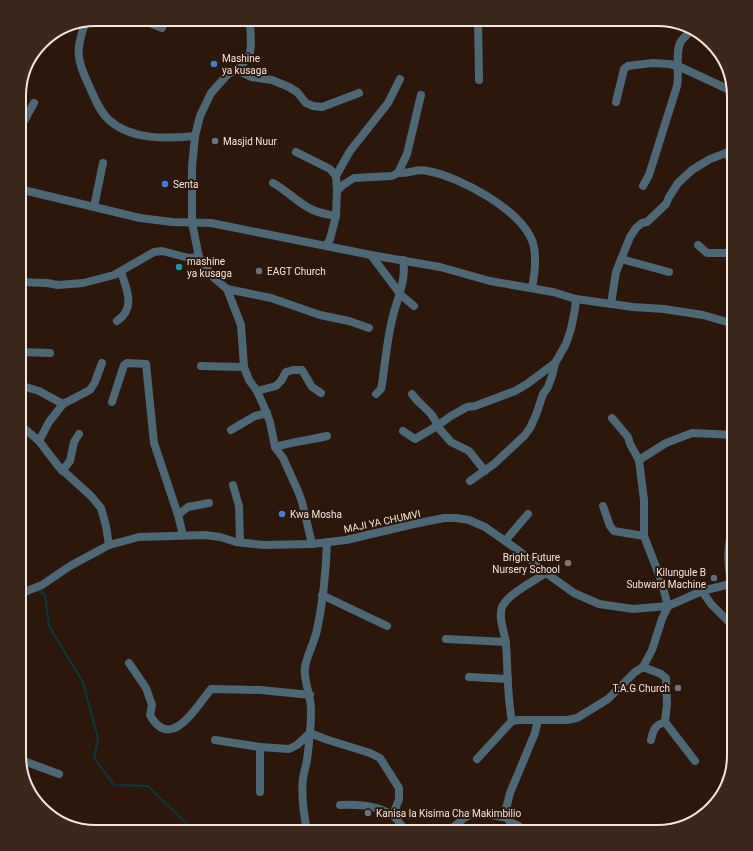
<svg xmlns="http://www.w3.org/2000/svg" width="753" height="851" viewBox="0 0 753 851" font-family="Roboto,sans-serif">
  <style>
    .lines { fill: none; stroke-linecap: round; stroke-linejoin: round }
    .stream { stroke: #043a42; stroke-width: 2 }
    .minor { stroke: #4c6776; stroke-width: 8 }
    .shop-dot { fill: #3f7fe0; stroke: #2c170a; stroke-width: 1.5 }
    .worship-dot { fill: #6b7280; stroke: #2c170a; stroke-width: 1.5 }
    .culture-dot { fill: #0f9aa8; stroke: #2c170a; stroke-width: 1.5 }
    .education-dot { fill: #8d6e63; stroke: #2c170a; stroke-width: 1.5 }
    .service-dot { fill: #5c6f8a; stroke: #2c170a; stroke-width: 1.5 }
    .labels { text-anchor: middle; stroke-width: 4; stroke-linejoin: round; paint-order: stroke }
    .poi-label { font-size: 10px; fill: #f5e5dd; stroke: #2c170a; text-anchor: start }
    .street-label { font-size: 10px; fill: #f5e5dd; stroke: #2c170a }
    .rim { fill: none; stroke: #f5e5dd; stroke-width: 2 }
  </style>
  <rect width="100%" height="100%" fill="#2c170a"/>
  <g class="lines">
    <!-- stream -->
    <g class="stream">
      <polyline points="19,584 29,587"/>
      <polyline points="37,590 45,594 49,626 83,682 98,739 94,758 114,785 148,786 195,832"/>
    </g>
    <!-- minor -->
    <g class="minor">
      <polyline points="128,19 145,21 162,28"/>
      <polyline points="250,19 251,44 250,53 246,60 237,70 228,74 211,93 200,116 195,136 192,167 192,223 199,257 213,277 227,289 271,298 320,315 349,321 369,328"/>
      <polyline points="478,19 479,80"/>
      <path d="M85,23C82,33 77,47 79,57C80,67 86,79 90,88C95,99 100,112 109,120C131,140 167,139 195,136"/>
      <polyline points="237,70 251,77 272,80 289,87 297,92 306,103 313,106 322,107 359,93"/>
      <polyline points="616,102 624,69 628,66 635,65 653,63 669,64 678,66 732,91"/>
      <polyline points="19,130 34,103"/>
      <polyline points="296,152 330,169 336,176 337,191"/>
      <polyline points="726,153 734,163"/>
      <path d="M398,173C410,174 416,168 428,171C460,177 522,210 533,243C537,258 535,273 532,288"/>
      <polyline points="336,176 350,151 388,103 400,79"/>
      <path d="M273,183C286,190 296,201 309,208C317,213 326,214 336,216"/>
      <path d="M643,186L649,175L677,86C680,73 674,49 682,40C685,36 690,32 694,29"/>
      <polyline points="19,189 140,218 172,222 211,223 371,255 440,267 490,281 553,292 576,299 633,307 664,309 703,315 734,324"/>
      <polyline points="94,207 103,163"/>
      <polyline points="698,245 707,253 734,253"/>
      <polyline points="326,246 330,239 336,216 337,191 343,185 354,178 392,176 398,173 407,154 421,95"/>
      <polyline points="371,255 401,295 414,306"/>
      <polyline points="621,259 669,272"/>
      <polyline points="19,282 47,283 58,285 83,283 114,275 154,252 162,251 189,258 199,257"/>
      <polyline points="227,289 241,325 244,367 249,380 257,391 265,409 270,422 275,447 283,458 298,491 302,502 312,544"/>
      <polyline points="611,304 616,272 630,237 636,228 642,223 647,222 666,204 669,197 678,183 692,170 710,159 734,150"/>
      <path d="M117,321C136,308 127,290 121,272"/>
      <polyline points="19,352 50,353"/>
      <polyline points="201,366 244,367"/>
      <polyline points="19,385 39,391 63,404"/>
      <polyline points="257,391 276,386 281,381 286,372 293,370 302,370 312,387 321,393"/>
      <path d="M376,394L381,389L382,384C385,363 387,341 392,320C396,301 407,281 403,260"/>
      <path d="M412,394C419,405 435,413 437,426L451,416L467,407L475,406L515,391L527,384L555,363"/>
      <polyline points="112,402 124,365 127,363 146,364 154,443 178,515 183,535"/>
      <polyline points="19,424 39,441 59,467 91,496 101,508 106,526 109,545"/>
      <polyline points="231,430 255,416 267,413"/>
      <polyline points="403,431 415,439 437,426 451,442 469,451 485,471"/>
      <polyline points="39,441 49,422 63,404 90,390 95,382 102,363"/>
      <path d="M275,447C292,442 310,440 327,436"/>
      <polyline points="639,460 666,443 692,433 734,435"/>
      <polyline points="62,471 70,461 74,442 79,434"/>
      <polyline points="470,481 494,464 525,435 530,428 536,415 543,394 548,387 552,376 555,363 566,344 571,329 575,309 576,299"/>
      <polyline points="233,485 239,506 240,542"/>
      <polyline points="603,506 610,526 614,531 644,536"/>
      <polyline points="178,515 188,507 209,503"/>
      <polyline points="505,541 528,514"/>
      <path d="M731,583C727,559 727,546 734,522"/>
      <polyline points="702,591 711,604 734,627"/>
      <polyline points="19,594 42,585 70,566 109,545 139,537 205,535 220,537 236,542 264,545 312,544 346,540 414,524 444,518 456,518 469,520 485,527 518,550 546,573 574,593 599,604 633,609 668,606 702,591 734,583"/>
      <polyline points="322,595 387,626"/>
      <polyline points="446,639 506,642"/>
      <path d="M129,663L146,688L152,705L150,715C171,753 197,706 211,689L261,690L310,695"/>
      <polyline points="643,667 661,674 666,678 667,704 665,722 695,761"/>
      <polyline points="469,677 508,679"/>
      <path d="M512,721C507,696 508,670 506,644C505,633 498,619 502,607C508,594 534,581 546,573"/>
      <polyline points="215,740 260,747 289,749 297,745 310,733 325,739 370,753 380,758 399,788 399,799 393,815"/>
      <path d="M651,740C653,730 655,725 665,722"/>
      <polyline points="260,747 260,792"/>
      <polyline points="477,759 512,721 519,720 567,720 577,718 608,699 635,672 643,667 652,650 662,619 668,606 661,580 644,536 644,500 639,460 630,444 628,437 612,418"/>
      <polyline points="21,760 59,774"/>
      <polyline points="726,789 725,780 730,771"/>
      <path d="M340,805C357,804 377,805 392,815C398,819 402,826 406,832"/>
      <path d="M307,832C304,814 301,796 303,778C304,772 306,766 307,760C309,744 311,728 311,712C312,696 303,682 305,667C307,655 314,643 317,630C323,602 326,571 327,542"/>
      <polyline points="448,832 463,819 474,812 508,818"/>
      <polyline points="521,832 519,826 509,821 506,809 510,793 535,733 538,720"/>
    </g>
  </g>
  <!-- markers -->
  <g class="shop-dot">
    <circle cx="214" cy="64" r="4"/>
    <circle cx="165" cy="184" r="4"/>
    <circle cx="282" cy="514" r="4"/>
  </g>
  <g class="worship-dot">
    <circle cx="215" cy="141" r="4"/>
    <circle cx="259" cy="271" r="4"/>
    <circle cx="678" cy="688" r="4"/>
    <circle cx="368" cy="813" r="4"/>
  </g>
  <circle class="culture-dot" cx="179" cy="267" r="4"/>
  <circle class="education-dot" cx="568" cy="563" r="4"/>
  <circle class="service-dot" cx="714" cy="578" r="4"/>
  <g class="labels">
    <!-- poi labels -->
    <g class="poi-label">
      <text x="222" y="62">Mashine<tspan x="222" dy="12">ya kusaga</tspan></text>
      <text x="223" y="145">Masjid Nuur</text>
      <text x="173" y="188">Senta</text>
      <text x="187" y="265">mashine<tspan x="187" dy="12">ya kusaga</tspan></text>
      <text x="267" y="275">EAGT Church</text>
      <text x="290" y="518">Kwa Mosha</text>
      <text x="560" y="561" text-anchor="end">Bright Future<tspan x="560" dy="12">Nursery School</tspan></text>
      <text x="706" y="576" text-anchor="end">Kilungule B<tspan x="706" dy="12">Subward Machine</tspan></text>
      <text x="670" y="692" text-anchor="end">T.A.G Church</text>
      <text x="376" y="817">Kanisa la Kisima Cha Makimbilio</text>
    </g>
    <!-- street labels -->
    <g class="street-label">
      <text transform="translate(382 521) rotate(-12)" y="4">MAJI YA CHUMVI</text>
    </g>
  </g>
  <!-- crop -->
  <path d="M0 0H753V851H0ZM96 26H657A70 70 0 0 1 727 96V755A70 70 0 0 1 657 825H96A70 70 0 0 1 26 755V96A70 70 0 0 1 96 26Z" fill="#3c271b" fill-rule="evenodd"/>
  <path class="rim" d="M96 26H657A70 70 0 0 1 727 96V755A70 70 0 0 1 657 825H96A70 70 0 0 1 26 755V96A70 70 0 0 1 96 26Z"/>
</svg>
